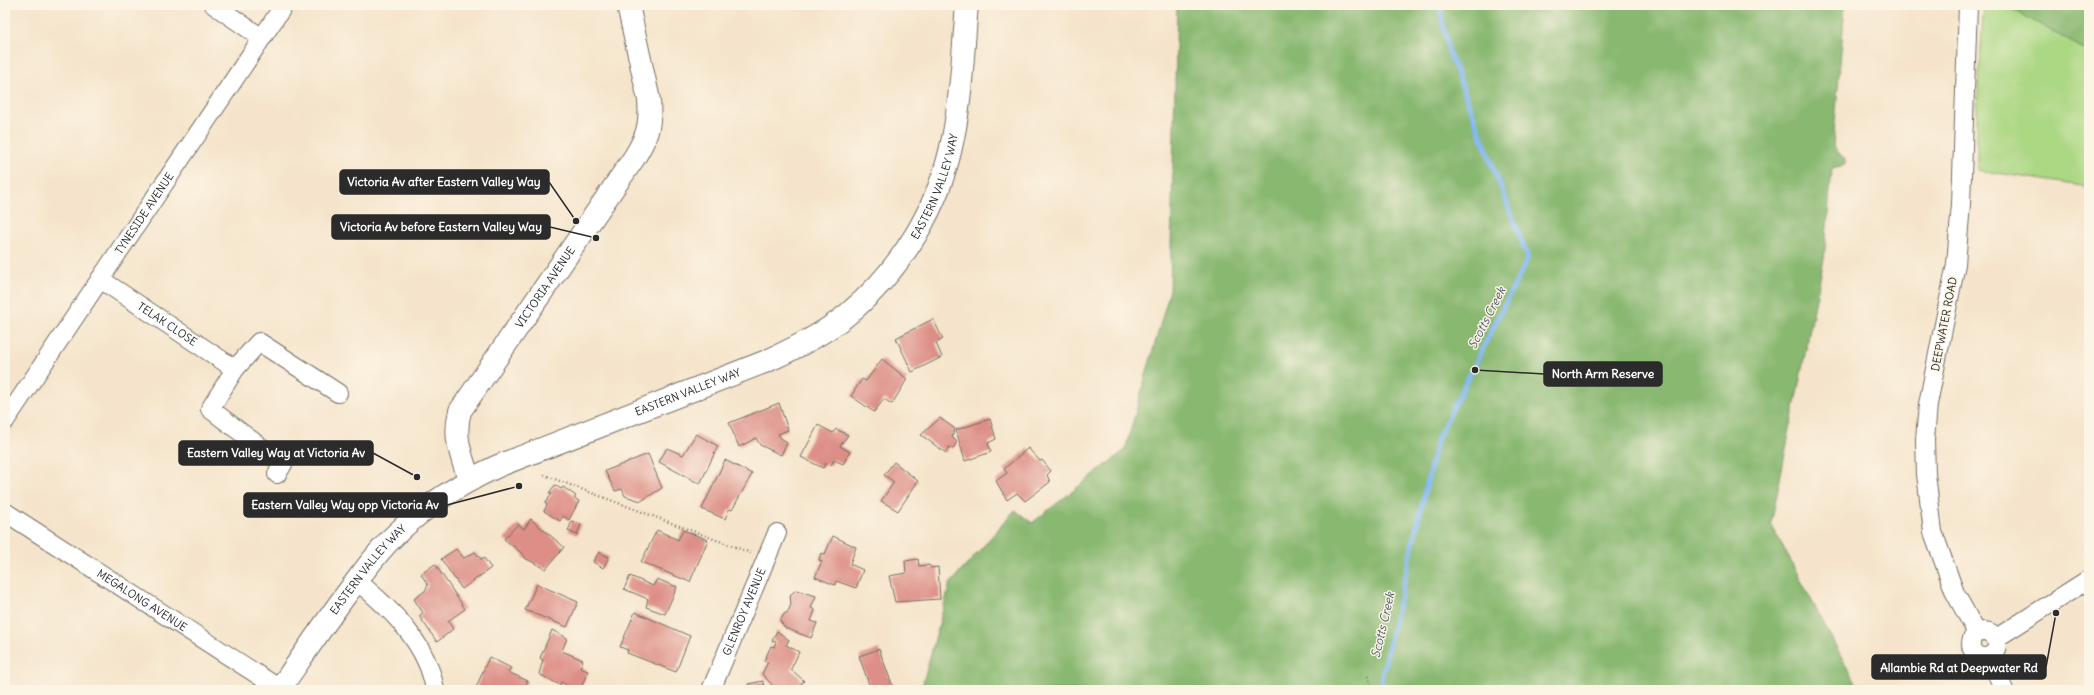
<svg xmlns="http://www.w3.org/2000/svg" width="2094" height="695" viewBox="0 0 2094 695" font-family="Delius,sans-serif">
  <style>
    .green { fill: #acd783; stroke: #6c8157 }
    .forest { fill: #89b871; stroke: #5a724e }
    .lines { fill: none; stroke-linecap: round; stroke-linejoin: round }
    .stream { stroke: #85b9f3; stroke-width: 5 }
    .building { fill: #dd8e86 }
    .minor-casing { stroke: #726c63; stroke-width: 20 }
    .tertiary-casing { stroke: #726c63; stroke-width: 24 }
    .primary-casing { stroke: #726c63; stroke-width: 24 }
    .path { stroke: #726c63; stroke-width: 2.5; stroke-dasharray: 1 3; stroke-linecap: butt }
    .minor { stroke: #fff; stroke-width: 18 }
    .tertiary { stroke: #fff; stroke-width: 22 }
    .primary { stroke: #fff; stroke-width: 22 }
    .labels { text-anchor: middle; stroke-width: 3; stroke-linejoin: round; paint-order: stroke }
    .street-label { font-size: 11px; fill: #2b2b2b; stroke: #fcf5e5 }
    .water-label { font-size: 12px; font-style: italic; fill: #465667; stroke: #fcf5e5 }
    .leader { fill: none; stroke: #2b2b2b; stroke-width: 1.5 }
    .callout-dot { fill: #2b2b2b; stroke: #fcf5e5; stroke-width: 1.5 }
    .callout { fill: #2b2b2b; stroke: #2b2b2b; stroke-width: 1.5 }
    .callout-label { font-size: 12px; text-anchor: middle; font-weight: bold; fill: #fff }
  </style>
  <rect width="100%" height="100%" fill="#fcf5e5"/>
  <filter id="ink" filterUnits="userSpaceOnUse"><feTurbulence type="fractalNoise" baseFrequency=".025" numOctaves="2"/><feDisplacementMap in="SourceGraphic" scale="8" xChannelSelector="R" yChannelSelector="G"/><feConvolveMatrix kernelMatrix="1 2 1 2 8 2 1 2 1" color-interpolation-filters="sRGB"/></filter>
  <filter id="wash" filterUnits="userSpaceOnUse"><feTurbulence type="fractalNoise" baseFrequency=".012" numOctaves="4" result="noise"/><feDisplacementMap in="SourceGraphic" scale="16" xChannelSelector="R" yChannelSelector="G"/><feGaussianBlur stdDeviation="0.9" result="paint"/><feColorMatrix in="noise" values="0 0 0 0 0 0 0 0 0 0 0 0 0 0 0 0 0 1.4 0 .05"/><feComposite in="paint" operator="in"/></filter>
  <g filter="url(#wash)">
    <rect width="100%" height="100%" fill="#f5e4cb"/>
    <!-- green -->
    <polygon class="green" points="1984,5 2089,5 2089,187 1977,170 1977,107"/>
    <!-- forest -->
    <g class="forest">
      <polygon points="1177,5 1845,5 1833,146 1845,160 1845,165 1832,168 1824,259 1771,524 1859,690 921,690 950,584 1015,510 1032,523 1125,450 1170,290"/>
      <polygon points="2005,5 2078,5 2089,12 2089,17 2085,22 2089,27 2089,52"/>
    </g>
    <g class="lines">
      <!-- stream -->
      <polyline class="stream" points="1385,690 1381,680 1437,440 1528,258 1449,52 1439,5"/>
    </g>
    <g id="blocks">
      <!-- building -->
      <g class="building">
        <polygon points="933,319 943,339 936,343 942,357 912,372 896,338"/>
        <polygon points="882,359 907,379 892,404 884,399 874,412 851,396 862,379 866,381"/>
        <polygon points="779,403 788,430 778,434 780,437 787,443 781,455 760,445 756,438 739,447 729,423"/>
        <polygon points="940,418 955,429 952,437 957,442 953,449 949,447 946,453 921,435"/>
        <polygon points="990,419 996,439 988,443 991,452 965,461 956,430"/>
        <polygon points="818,425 833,433 836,429 848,435 840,446 850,452 843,464 834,460 831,465 826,463 823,468 801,457"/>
        <polygon points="696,434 718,446 700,484 659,462 667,448 683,455"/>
        <polygon points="1028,448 1040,461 1042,460 1051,471 1047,475 1050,482 1025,501 1017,493 1007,500 996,481 1007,473 1004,469"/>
        <polygon points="648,454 662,488 641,501 625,496 622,489 615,491 605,471"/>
        <polygon points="725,460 752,474 732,510 729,509 725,519 702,509"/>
        <polygon points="894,462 918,481 898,511 881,501 894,482 884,475"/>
        <polygon points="555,485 561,489 563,487 576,496 574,498 579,501 569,520 563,516 560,521 544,511 547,505 545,503 552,494 549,493"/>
        <polygon points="531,519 564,547 546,569 523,557 524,555 504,539 518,524 524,529"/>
        <polygon points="572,521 581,524 577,535 568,531"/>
        <polygon points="657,530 678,540 683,530 708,540 690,582 641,562"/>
        <polygon points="833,536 856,547 850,564 863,570 856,588 836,581 835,585 815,577 822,561 819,560 821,553 825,554"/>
        <polygon points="456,549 464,558 475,552 481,559 484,558 491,568 462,589 441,559"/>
        <polygon points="599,552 609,557 603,568 593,562"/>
        <polygon points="918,559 919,566 929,565 931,568 938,567 940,599 895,602 889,576 906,573 905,561"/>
        <polygon points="435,564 465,609 448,621 453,629 437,642 419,616 423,613 414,599 425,591 428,585 421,574"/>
        <polygon points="630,576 653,586 657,579 677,587 665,614 646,607 648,599 624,589"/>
        <polygon points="537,584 578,602 567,627 525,610"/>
        <polygon points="796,590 816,596 811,608 815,610 811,621 817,623 811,638 785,628 780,621 784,614 788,612 791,604 790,595"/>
        <polygon points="635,612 690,636 676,672 627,653 628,650 620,647"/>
        <polygon points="552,630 567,638 562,651 583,660 580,668 588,671 580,690 575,690 561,682 560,685 539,674 543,660 540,658"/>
        <polygon points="777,631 789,640 786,645 799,652 791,669 804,681 795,690 777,690 762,674 768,662 764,661 771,646 774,647 776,642 772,641"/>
        <polygon points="879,649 894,690 871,690 859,656"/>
        <polygon points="489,657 511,668 508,672 528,681 525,686 531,690 475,690"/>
        <polygon points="763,681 764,687 769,686 770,690 749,690 748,684"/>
      </g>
    </g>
  </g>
  <g filter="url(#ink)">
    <use href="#blocks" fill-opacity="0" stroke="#726c63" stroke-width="1"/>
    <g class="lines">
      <!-- minor casing -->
      <g class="minor-casing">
        <g id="minor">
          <polyline points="214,5 262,38"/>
          <polyline points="1968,5 1961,204 1956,264 1928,404 1925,440 1926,474 1933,532 1955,593 1977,633"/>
          <path id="s1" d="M100,279L235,369L210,409L283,464L277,474"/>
          <polyline points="235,369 259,342 338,393"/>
          <path id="s2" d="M5,421L284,5"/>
          <path id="s3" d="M5,512L280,689"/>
          <path d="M357,581C391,609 428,644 435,690"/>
          <circle cx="1984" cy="644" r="13"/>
          <polyline points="1995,639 2089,579"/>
          <polyline points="1989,656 2004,690"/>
          <path id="s4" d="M711,690L777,533"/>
        </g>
      </g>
      <!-- tertiary casing -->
      <g class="tertiary-casing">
        <g id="tertiary">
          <path id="s5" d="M469,479C461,455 453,437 460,411L634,158C647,137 651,126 649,100L628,5"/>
        </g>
      </g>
      <!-- primary casing -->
      <g class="primary-casing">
        <g id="primary">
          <path id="s6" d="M279,690C302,657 324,624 348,592C362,574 375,555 392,538C422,508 459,484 498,466L767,361C796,348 824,334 848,314C902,269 940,206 953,138C962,94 963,49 967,5"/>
        </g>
      </g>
      <!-- path -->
      <g class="path">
        <polyline points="544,475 751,553"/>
        <polyline points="1368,676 1372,690"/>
      </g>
      <!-- minor -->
      <use href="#minor" class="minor"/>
      <!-- tertiary -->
      <use href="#tertiary" class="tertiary"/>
      <!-- primary -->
      <use href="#primary" class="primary"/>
    </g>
  </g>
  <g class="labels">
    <!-- street labels -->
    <g class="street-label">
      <text dy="4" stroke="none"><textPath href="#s6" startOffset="858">EASTERN VALLEY WAY</textPath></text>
      <text dy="4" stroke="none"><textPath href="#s2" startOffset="250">TYNESIDE AVENUE</textPath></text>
      <text dy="4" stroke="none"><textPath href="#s5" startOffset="220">VICTORIA AVENUE</textPath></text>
      <text dy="4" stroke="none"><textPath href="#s1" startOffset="81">TELAK CLOSE</textPath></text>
      <text transform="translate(1944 324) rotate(-79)" y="4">DEEPWATER ROAD</text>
      <text dy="4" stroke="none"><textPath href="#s6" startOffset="522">EASTERN VALLEY WAY</textPath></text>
      <text dy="4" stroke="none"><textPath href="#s6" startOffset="150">EASTERN VALLEY WAY</textPath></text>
      <text dy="4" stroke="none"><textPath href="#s3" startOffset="163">MEGALONG AVENUE</textPath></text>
      <text dy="4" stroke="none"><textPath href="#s4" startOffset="85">GLENROY AVENUE</textPath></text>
    </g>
    <!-- water labels -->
    <g class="water-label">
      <text transform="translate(1487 318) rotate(-63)" y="4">Scotts Creek</text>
      <text transform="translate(1383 625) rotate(-77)" y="4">Scotts Creek</text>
    </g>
  </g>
  <!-- callouts -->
  <path class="leader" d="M576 221L549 182M596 238L550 227M1475 370L1544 374M417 477L373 453M519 486L447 505M2056 613L2046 667"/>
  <g class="callout-dot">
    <circle cx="576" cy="221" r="4"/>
    <circle cx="596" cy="238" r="4"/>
    <circle cx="1475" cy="370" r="4"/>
    <circle cx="417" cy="477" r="4"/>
    <circle cx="519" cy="486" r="4"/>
    <circle cx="2056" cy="613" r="4"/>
  </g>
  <g class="callout">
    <rect x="340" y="170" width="209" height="24" rx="4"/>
    <rect x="332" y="215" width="218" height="24" rx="4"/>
    <rect x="1544" y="362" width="118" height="24" rx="4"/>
    <rect x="179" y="441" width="194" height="24" rx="4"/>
    <rect x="244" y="493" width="203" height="24" rx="4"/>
    <rect x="1872" y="655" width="174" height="24" rx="4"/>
  </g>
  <g class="callout-label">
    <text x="444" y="186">Victoria Av after Eastern Valley Way</text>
    <text x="441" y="231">Victoria Av before Eastern Valley Way</text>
    <text x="1603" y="378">North Arm Reserve</text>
    <text x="276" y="457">Eastern Valley Way at Victoria Av</text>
    <text x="345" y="509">Eastern Valley Way opp Victoria Av</text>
    <text x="1959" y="672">Allambie Rd at Deepwater Rd</text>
  </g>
  <!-- margin -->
  <rect width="2094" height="695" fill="none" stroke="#fcf5e5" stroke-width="20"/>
</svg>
